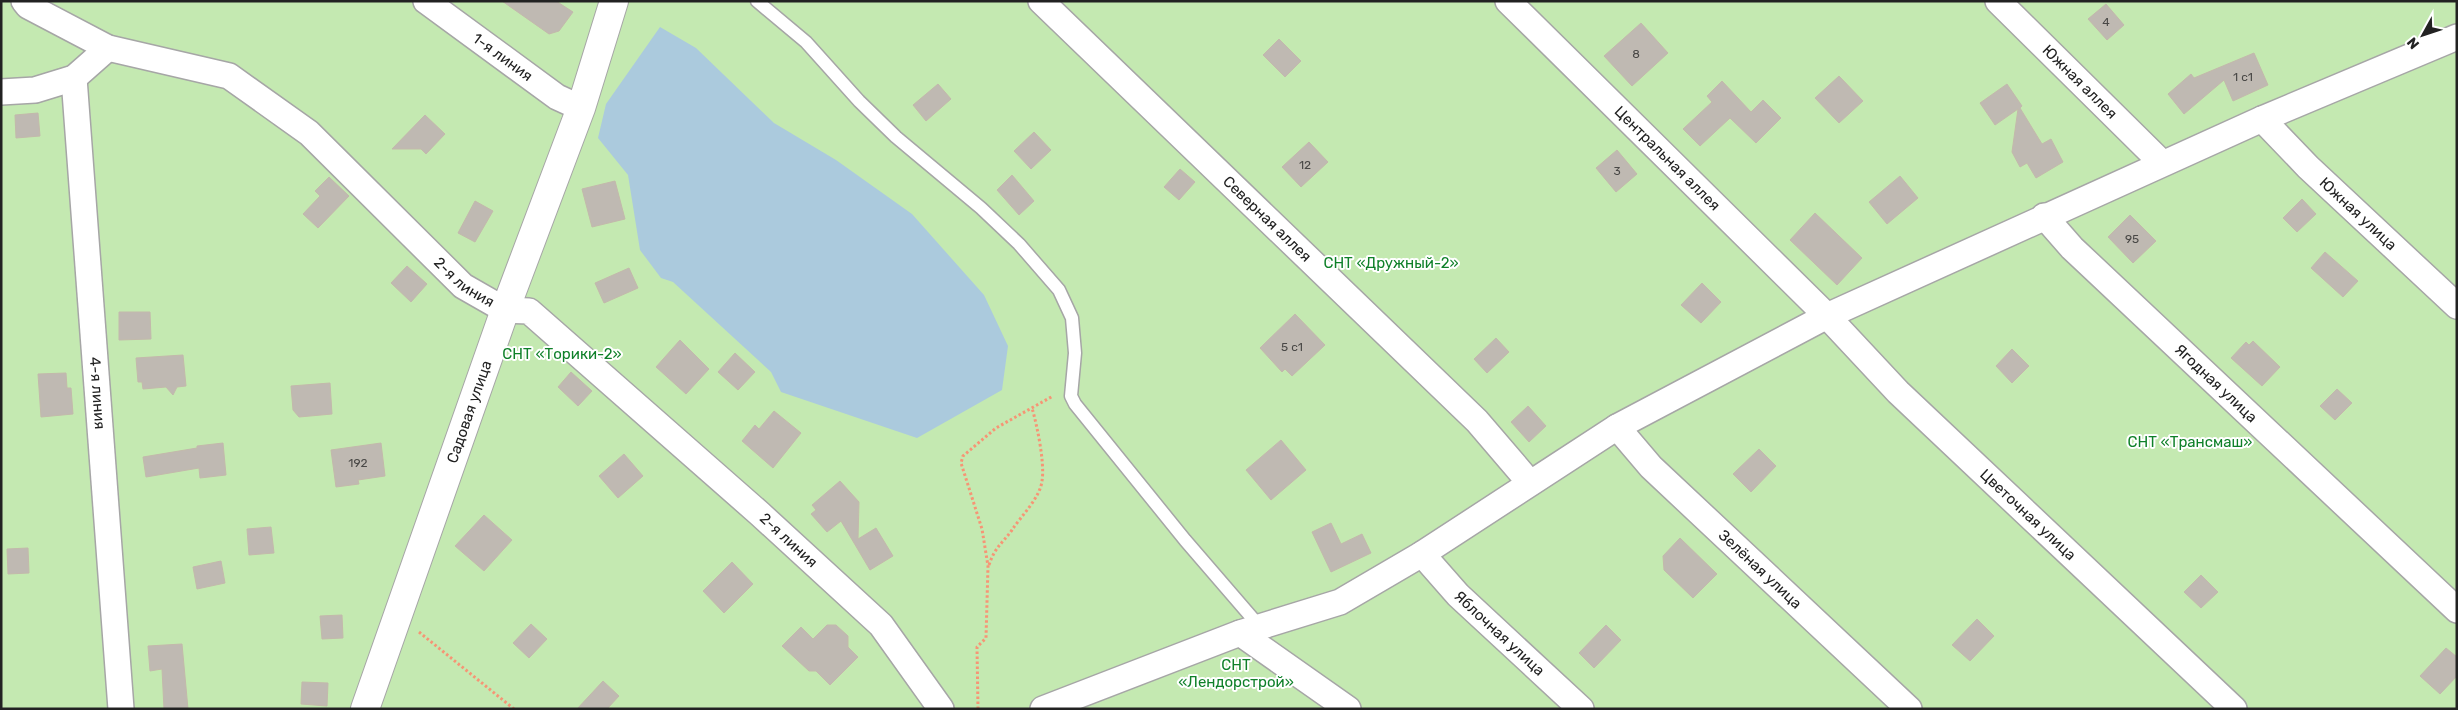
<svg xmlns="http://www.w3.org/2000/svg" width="2458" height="710" viewBox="0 0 2458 710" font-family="Rubik,sans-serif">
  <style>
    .grass { fill: #c4e9b1 }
    .water { fill: #abcadd }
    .building { fill: #bfb9b2; stroke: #c3b9ab }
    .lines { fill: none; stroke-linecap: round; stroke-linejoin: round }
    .service-casing { stroke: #a6a6a6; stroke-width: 15 }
    .minor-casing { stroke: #a6a6a6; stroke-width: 28 }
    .tertiary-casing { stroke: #a6a6a6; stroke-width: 30 }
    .path { stroke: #f69575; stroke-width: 3; stroke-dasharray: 2.5 2.5; stroke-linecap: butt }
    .service { stroke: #fff; stroke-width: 12 }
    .minor { stroke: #fff; stroke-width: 25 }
    .tertiary { stroke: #fff; stroke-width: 28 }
    .labels { text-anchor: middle; stroke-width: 4; stroke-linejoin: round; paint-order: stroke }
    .number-label { font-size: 12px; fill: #494846 }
    .street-label { font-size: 15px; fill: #222; stroke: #fff }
    .park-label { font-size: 15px; fill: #0f8029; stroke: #fff }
  </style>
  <rect width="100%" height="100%" fill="#f1f0e9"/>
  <!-- grass -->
  <rect class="grass" x="1" y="1" width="2456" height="708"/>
  <!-- water -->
  <polygon class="water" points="660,27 696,48 774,123 836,160 912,214 984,295 1008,346 1002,390 917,438 781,392 771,372 673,282 661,278 640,250 628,175 598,138 606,104"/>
  <!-- building -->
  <g class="building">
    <polygon points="502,1 556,1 573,12 559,31 549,34"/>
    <polygon points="2106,4 2124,25 2107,40 2088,19"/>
    <polygon points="1641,23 1668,53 1632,86 1604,56"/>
    <polygon points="1279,39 1301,61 1285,77 1263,55"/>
    <polygon points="2254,53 2268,85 2233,101 2224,80 2184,114 2168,94 2191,74 2194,78"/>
    <polygon points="1839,76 1863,101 1839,123 1815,98"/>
    <polygon points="1722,81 1751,112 1763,100 1781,118 1756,143 1730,118 1700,146 1683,129 1712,102 1707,96"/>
    <polygon points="938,84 951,99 926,121 913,105"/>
    <polygon points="2007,84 2022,106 2020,108 2042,144 2051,139 2063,162 2036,178 2027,163 2020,167 2012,152 2018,109 1995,125 1980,103"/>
    <polygon points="38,113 40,136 16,138 15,115"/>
    <polygon points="425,115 445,134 426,154 421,149 392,149"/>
    <polygon points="1034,132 1051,150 1031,169 1014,151"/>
    <polygon points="1309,142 1328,162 1301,187 1282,167"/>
    <polygon points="1617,150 1637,174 1616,192 1596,168"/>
    <polygon points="1180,169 1195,182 1179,200 1164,187"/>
    <polygon points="1012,175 1034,201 1019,215 997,190"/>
    <polygon points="1900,176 1918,198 1887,224 1869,202"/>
    <polygon points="329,177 349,196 318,228 303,214 320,196 315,191"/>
    <polygon points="615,181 625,219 592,227 582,189"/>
    <polygon points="2302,199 2316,214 2297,232 2283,218"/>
    <polygon points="475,201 493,211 475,242 458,233"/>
    <polygon points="1815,213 1862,258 1837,285 1790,240"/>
    <polygon points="2130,215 2156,241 2133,263 2108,237"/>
    <polygon points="2325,252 2358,281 2343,297 2311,268"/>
    <polygon points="407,266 427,284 411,302 391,283"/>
    <polygon points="629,268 638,288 604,303 595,283"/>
    <polygon points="1702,283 1721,302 1701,323 1681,305"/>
    <polygon points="119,312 150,312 151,339 119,340"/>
    <polygon points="1295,314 1325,345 1292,376 1285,369 1282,372 1260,348"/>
    <polygon points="1496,338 1509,352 1487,373 1474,359"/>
    <polygon points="680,340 709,369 686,394 656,367"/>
    <polygon points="2253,341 2280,367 2262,386 2231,358 2246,342 2249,345"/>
    <polygon points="2012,349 2029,366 2012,383 1996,366"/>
    <polygon points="735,353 755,372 738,390 718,372"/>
    <polygon points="183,355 186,386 177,387 173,395 166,387 143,389 142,382 138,382 136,358"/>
    <polygon points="571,372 592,391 578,406 558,387"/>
    <polygon points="66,373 67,388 71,388 73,414 41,417 38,374"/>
    <polygon points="330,383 332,414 299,417 293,410 291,386"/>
    <polygon points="2337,389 2352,403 2335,420 2320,406"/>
    <polygon points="1528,406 1546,426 1529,442 1511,422"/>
    <polygon points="774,411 801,433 773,468 742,441 755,425 759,429"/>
    <polygon points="1281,440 1306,470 1271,500 1246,470"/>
    <polygon points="223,443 226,475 200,478 199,468 146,477 143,457 197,448 197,446"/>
    <polygon points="381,443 385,476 358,480 359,484 336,487 331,450"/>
    <polygon points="1759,449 1776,466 1751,492 1733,474"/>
    <polygon points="624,454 643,476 618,498 599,476"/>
    <polygon points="840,481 859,502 858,539 876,528 893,556 870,570 841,521 827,532 811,514 816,510 812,505"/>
    <polygon points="484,515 512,540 484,571 455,546"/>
    <polygon points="1331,523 1341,544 1362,534 1371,553 1331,572 1312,532"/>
    <polygon points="271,527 274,553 249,555 247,529"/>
    <polygon points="1680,538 1717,574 1693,598 1664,570 1663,556"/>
    <polygon points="28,548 29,573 8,574 7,549"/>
    <polygon points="221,561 225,583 197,589 193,567"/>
    <polygon points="732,562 753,584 724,613 703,591"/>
    <polygon points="2201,575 2218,592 2201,608 2184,592"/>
    <polygon points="342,615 343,638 322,639 320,616"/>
    <polygon points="1977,619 1994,636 1970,661 1952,645"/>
    <polygon points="531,624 547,639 529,658 513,643"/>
    <polygon points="827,625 836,625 848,636 848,647 858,657 830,685 816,671 809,671 782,646 801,627 813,639"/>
    <polygon points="1606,625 1621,640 1594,668 1579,653"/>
    <polygon points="182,644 188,709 164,709 162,669 150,671 148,646"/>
    <polygon points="2446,648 2457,657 2457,676 2440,694 2420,676"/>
    <polygon points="603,681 619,696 607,709 577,709"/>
    <polygon points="302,682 328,683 327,706 301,704"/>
  </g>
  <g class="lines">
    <!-- service casing -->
    <g class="service-casing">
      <polyline id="service" points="757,1 806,42 859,101 896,137 981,208 1019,244 1059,290 1072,318 1075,353 1071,396 1075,404 1185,540 1260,627"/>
    </g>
    <!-- minor casing -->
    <g class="minor-casing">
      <g id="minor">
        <path id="s1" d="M24,1L28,6L108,48L229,76L309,133L463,286L505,310L529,311L760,514L881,625L941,709"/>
        <path id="s2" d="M426,1L557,97L581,108"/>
        <path id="s3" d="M1041,1L1477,421L1530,483"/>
        <path id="s4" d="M1508,1L1827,316L1898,392L2234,709"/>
        <path id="s5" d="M1998,1L2162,163"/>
        <path id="s6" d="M74,78L121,709"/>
        <polyline points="1,92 35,90 74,78 108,48"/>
        <path id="s7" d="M2262,119L2308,167L2457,306"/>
        <path id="s8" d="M2044,216L2072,248L2457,610"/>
        <path id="s9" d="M1617,427L1651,467L1909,709"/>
        <path id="s10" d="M1422,554L1458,595L1581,709"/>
        <polyline points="1240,633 1348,709"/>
        <polyline points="1043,709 1240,633 1340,602 1422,554 1617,427 1827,316 2262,119 2457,37"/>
      </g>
    </g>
    <!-- tertiary casing -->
    <g class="tertiary-casing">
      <g id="tertiary">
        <path id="s11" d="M365,709L505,310L581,108L614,1"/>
      </g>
    </g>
    <!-- path -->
    <g class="path">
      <path d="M989,565C995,547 1001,545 1012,530C1021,516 1040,498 1042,481C1045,463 1037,425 1032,408"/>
      <polyline points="419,632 514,709"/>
      <polyline points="978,709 977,647 986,638 988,566 982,529 961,463 963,456 996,428 1053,396"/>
    </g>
    <!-- service -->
    <use href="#service" class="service"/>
    <!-- minor -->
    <use href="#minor" class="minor"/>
    <!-- tertiary -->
    <use href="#tertiary" class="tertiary"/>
  </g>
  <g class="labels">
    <!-- number labels -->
    <g class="number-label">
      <text x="2106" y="26">4</text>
      <text x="1636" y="58">8</text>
      <text x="2243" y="81">1 с1</text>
      <text x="1305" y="169">12</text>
      <text x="1617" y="175">3</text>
      <text x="2132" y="243">95</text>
      <text x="1292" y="351">5 с1</text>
      <text x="358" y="467">192</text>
    </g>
    <!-- street labels -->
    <g class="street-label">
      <text dy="5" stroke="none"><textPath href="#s2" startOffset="95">1-я линия</textPath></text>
      <text dy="5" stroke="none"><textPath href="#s5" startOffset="115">Южная аллея</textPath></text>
      <text dy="5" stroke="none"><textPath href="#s4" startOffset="224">Центральная аллея</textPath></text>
      <text dy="5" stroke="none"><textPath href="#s7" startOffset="135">Южная улица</textPath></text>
      <text dy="5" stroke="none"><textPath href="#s3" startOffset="314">Северная аллея</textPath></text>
      <text dy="5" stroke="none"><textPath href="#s1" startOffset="535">2-я линия</textPath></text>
      <text dy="5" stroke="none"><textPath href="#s8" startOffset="240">Ягодная улица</textPath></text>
      <text dy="5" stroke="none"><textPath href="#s6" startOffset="316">4-я линия</textPath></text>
      <text dy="5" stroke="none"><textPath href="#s11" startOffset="315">Садовая улица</textPath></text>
      <text dy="5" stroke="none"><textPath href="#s4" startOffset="731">Цветочная улица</textPath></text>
      <text dy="5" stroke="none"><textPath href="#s1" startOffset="955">2-я линия</textPath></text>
      <text dy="5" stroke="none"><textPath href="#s9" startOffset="202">Зелёная улица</textPath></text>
      <text dy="5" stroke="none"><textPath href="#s10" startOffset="111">Яблочная улица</textPath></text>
    </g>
    <!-- park labels -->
    <g class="park-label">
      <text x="1391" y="268">СНТ «Дружный-2»</text>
      <text x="562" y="359">СНТ «Торики-2»</text>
      <text x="2190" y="447">СНТ «Трансмаш»</text>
      <text x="1236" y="670">СНТ<tspan x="1236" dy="17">«Лендорстрой»</tspan></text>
    </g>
  </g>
  <!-- border -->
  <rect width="2458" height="710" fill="none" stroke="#222222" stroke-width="5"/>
  <!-- north arrow -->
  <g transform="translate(2423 35) rotate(230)" stroke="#ffffff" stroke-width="4" paint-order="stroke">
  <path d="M0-4L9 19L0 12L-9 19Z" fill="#222222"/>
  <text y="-8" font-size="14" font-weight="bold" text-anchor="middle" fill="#222222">N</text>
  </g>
</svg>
